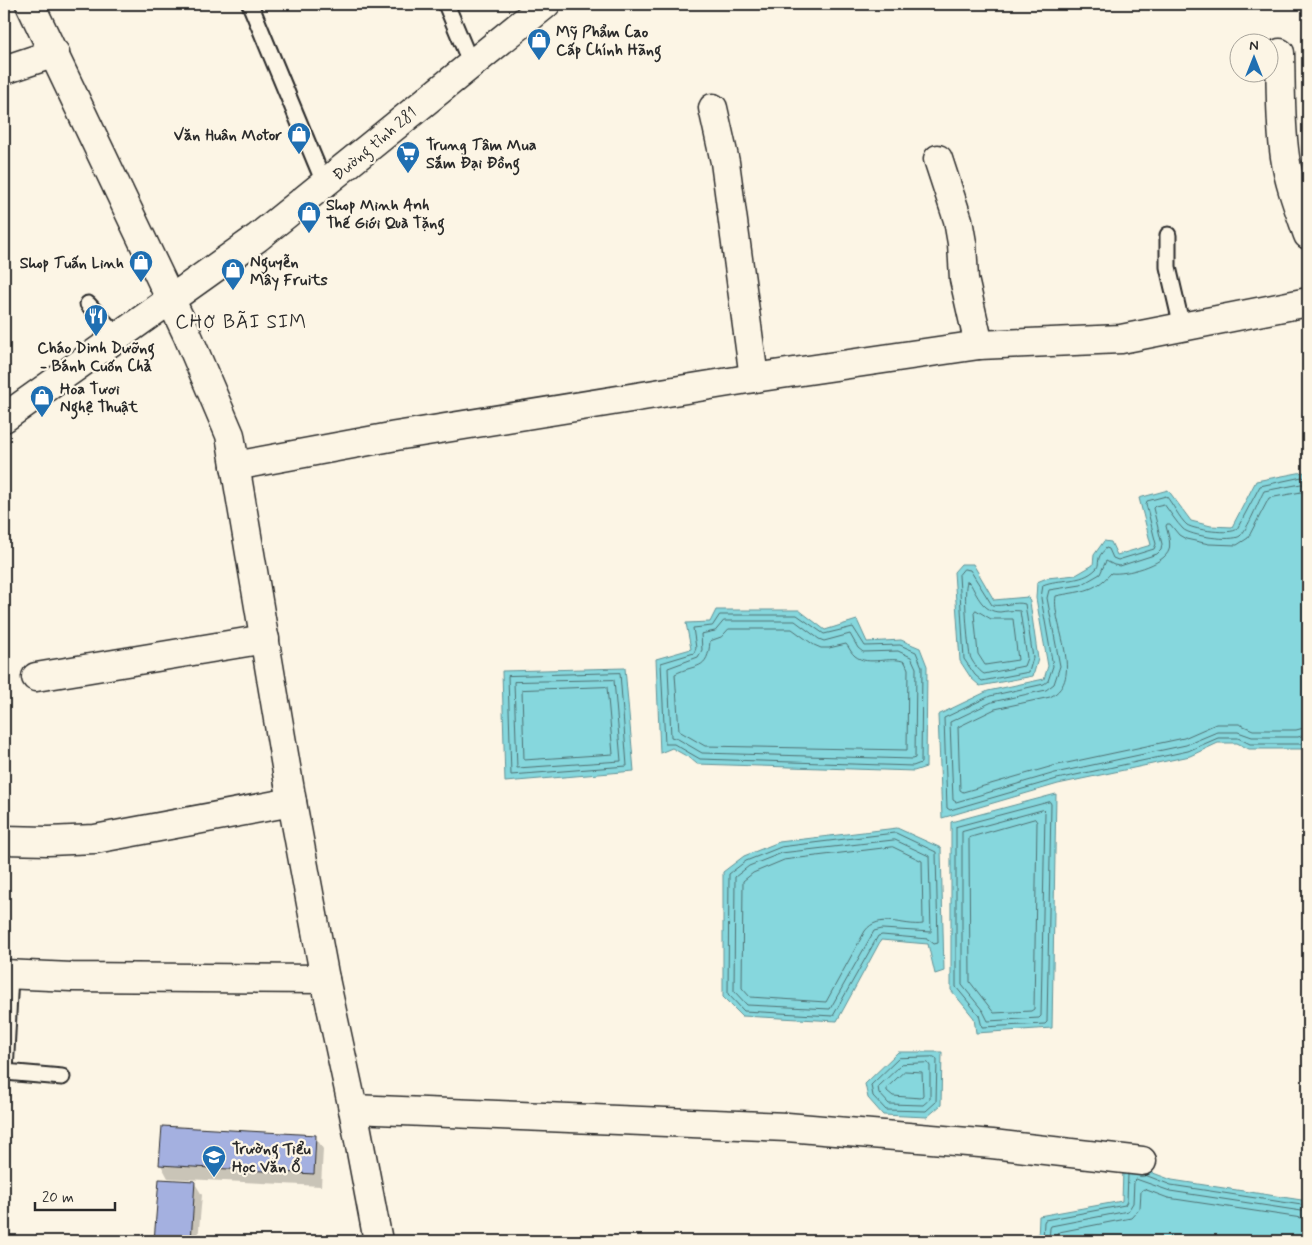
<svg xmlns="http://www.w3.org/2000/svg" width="1312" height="1245" viewBox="0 0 1312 1245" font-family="Mynerve,sans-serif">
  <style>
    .water { fill: #86d7dd; stroke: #629296 }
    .shadow { fill: #0003 }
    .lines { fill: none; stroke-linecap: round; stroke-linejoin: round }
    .shore { stroke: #4f7072; stroke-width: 1 }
    .building { fill: #a4b0e0; stroke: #2b2b2b }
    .lane-casing { stroke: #2b2b2b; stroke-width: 19 }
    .street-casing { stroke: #2b2b2b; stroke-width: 31 }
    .primary-casing { stroke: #2b2b2b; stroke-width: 31 }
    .lane { stroke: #fcf5e5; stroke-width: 15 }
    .street { stroke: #fcf5e5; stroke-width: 28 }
    .primary { stroke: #fcf5e5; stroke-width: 28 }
    .labels { text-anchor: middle; stroke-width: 4.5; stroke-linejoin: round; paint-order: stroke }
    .poi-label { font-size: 16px; font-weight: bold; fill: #2b2b2b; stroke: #fcf5e5; text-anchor: start }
    .street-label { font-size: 16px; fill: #2b2b2b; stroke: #fcf5e5 }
    .quarter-label { font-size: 19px; letter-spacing: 1px; fill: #2b2b2b; stroke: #fcf5e5 }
  </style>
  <rect width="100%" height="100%" fill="#fcf5e5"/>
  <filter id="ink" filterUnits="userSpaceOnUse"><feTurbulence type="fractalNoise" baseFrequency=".02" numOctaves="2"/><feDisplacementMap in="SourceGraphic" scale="10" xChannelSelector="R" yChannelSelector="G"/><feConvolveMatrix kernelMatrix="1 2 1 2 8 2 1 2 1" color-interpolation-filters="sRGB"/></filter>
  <g filter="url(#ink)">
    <!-- water -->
    <g class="water">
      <polygon points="1303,472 1308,475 1308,744 1302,749 1249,749 1237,743 1218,743 1190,756 1058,784 942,818 938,715 988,691 1044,679 1048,666 1036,598 1037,582 1047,578 1076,575 1093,565 1094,555 1104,541 1111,542 1117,555 1151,545 1139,498 1168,490 1191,521 1211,526 1232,527 1256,481"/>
      <polygon points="961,564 973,564 994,600 1028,597 1030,602 1038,659 1033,676 980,686 971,678 960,661 954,572"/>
      <polygon points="716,610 799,610 825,630 857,620 867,642 901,640 920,648 927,666 926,767 914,771 697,764 690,758 672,748 660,753 656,659 691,649 686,623 710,622"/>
      <polygon points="625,668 634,771 505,782 502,671"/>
      <polygon points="1056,794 1052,1028 976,1033 974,1018 951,990 951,822"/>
      <polygon points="897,828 941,848 944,971 935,974 928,944 881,940 837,1021 742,1016 723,997 723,872 744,856 779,842"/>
      <polygon points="898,1052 942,1052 941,1105 927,1117 883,1115 868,1098 865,1084"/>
      <polygon points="1137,1167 1172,1180 1308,1201 1308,1241 1038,1241 1039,1216 1122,1201 1123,1170"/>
    </g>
    <!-- shadow -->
    <g class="shadow">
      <polygon points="315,1136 323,1149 321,1186 168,1178 161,1165"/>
      <polygon points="160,1180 194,1182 202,1195 198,1241 156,1241"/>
    </g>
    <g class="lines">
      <!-- shore -->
      <g class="shore">
        <path d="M1308,479L1302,477L1260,486L1237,529C1231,535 1195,530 1187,525C1179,518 1173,504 1166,496L1147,501L1146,504L1156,544L1154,549L1118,560L1113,558L1109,549L1106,548C1104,551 1100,554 1099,558C1098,562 1099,566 1096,569C1081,584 1059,578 1043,585L1041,598L1053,666L1048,681L1044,684L990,696L944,718L947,808L950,810L1057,779L1188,751L1218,738H1238L1250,744H1300L1308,740"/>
        <path d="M1308,485L1301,484L1264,491C1258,502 1248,529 1240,536C1232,542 1190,536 1183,529C1176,522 1170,512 1164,504L1155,506L1153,508L1162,544L1161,550L1157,554L1120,566L1114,565L1106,561L1100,574L1081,585L1049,590L1047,598L1060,666L1054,684L1046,690L992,702L950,722L953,800L956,802L1055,773L1186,745L1217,732H1238L1252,737H1298L1308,734"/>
        <path d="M1308,493L1301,492L1269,498L1248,538L1237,545L1209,544L1186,539L1179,535L1170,524H1167L1166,526C1168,534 1171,542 1169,550C1164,565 1125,575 1111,573C1094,593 1079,591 1056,596C1051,623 1086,679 1050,697L995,709L958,727L960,790L963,792L1053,766L1184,738L1216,724H1239L1253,730H1296L1308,727"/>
        <path d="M964,569L970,570L992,605C1003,607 1015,601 1025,604L1033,658L1029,672L982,681L975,675L964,659L959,575Z"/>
        <path d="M967,582L970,583C977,595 983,612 1000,612C1006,611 1014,610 1020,611L1027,658L1024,666L984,674C979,671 972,662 970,656C968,645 963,588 967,582Z"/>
        <polygon points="976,610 991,619 1013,619 1018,660 985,665 978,654 974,613"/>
        <polygon points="720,615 797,615 824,634 853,627 865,646 900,645 916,652 922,667 921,763 913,766 700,759 674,744 665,744 661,663 694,653 696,648 693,628 712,626"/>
        <polygon points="724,621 795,621 819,639 824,641 850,634 858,648 863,652 898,651 911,657 916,668 915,758 912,759 702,753 678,739 671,737 668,668 698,657 702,650 701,634 715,631"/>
        <path d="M729,629H792L814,645L821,648H829L846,644C849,647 851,653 855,656C869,667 890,655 905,662L908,669L907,750L705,746L679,731L675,674C696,663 708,672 710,641L721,637Z"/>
        <polygon points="620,673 627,766 511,775 508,676"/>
        <polygon points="614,680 621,761 517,768 514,682"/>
        <polygon points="607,687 613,754 524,760 522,690"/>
        <polygon points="1050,802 1051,804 1047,1022 1045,1024 982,1027 979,1015 956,987 956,827"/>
        <polygon points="1043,810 1045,812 1041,1016 1039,1018 988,1021 983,1011 962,985 962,832"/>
        <polygon points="1035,819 1037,822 1034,1009 1031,1011 994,1013 970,982 969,838"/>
        <polygon points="896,833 936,852 938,943 934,944 928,939 882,935 878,936 833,1016 744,1011 728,994 729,874 746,861 781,847"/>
        <polygon points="895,840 929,856 931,932 882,929 874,931 830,1009 747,1005 734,991 735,877 749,866 782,853"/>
        <path d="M893,847L922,861L923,924C904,927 879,912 865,931L826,1002L750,997L742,988L743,881L753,873L784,860Z"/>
        <polygon points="934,1057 937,1059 936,1102 926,1111 886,1110 873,1096 871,1085 899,1058"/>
        <polygon points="928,1063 930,1066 930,1099 923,1105 889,1104 879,1093 878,1087 902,1064"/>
        <polygon points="905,1071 922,1072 923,1095 921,1098 893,1096 887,1091 887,1088"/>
        <polyline points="1145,1175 1171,1185 1308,1206"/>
        <polyline points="1043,1241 1044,1222 1045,1220 1125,1205 1127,1201 1128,1175"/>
        <polyline points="1049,1241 1050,1228 1051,1226 1128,1211 1133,1203 1134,1181 1136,1179 1170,1191 1308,1212"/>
        <polyline points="1056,1241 1057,1234 1059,1232 1131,1218 1140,1208 1141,1191 1144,1189 1168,1198 1308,1219"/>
      </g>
    </g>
    <!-- building -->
    <g class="building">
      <polygon points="162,1126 316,1135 314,1174 159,1165"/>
      <polygon points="159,1179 195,1181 191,1241 154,1241"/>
    </g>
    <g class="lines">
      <!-- lane casing -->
      <g class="lane-casing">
        <g id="lane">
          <polyline points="250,4 325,185"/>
          <polyline points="446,4 471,64"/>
          <polyline points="1168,235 1168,267 1182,327"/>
          <polyline points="88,304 119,338"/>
          <polyline points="10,975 5,1072 62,1077"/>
        </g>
      </g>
      <!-- street casing -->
      <g class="street-casing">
        <g id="street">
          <polyline points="30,4 187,334 230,435 292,802 325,979 353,1109 378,1241"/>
          <path d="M1280,53C1281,88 1280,123 1285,157C1289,184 1299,209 1308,235"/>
          <polyline points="4,70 55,53"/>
          <polyline points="713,108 725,162 754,378"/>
          <polyline points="938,159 958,220 962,243 964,279 979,345"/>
          <polyline points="235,466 396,436 754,378 979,345 1121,339 1308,302"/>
          <polyline points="36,677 265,639"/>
          <polyline points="4,840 48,841 95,839 292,802"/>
          <polyline points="4,974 72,977 325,979"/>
          <polyline points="353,1109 787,1127 992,1144 1142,1161"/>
        </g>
      </g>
      <!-- primary casing -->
      <g class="primary-casing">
        <polyline id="primary" points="4,418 257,238 546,4"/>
      </g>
      <!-- lane -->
      <use href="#lane" class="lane"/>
      <!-- street -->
      <use href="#street" class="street"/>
      <!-- primary -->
      <use href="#primary" class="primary"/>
    </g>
  </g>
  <!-- icons -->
  <defs>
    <g id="shop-pin" transform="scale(1.25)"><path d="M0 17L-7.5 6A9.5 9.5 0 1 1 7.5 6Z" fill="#1f6fb2" stroke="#fcf5e5"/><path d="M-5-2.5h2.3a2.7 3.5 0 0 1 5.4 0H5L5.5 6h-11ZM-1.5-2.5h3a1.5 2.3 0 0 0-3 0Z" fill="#fff"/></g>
    <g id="supermarket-pin" transform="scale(1.25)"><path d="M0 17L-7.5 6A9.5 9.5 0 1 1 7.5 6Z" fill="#1f6fb2" stroke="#fcf5e5"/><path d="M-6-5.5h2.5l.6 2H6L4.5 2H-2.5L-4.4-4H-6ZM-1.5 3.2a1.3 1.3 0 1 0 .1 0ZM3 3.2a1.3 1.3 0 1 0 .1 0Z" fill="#fff"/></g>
    <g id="restaurant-pin" transform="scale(1.25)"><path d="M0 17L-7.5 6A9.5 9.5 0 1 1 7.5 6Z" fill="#1f6fb2" stroke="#fcf5e5"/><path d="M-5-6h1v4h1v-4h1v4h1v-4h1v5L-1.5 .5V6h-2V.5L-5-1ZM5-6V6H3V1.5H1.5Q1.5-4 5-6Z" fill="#fff"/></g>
    <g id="school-pin" transform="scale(1.25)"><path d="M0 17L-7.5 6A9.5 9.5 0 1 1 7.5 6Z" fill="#1f6fb2" stroke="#fcf5e5"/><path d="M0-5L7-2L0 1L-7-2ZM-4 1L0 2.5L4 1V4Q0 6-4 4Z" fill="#fff"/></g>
  </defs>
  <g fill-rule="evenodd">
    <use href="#shop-pin" x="539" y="40"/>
    <use href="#shop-pin" x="299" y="134"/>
    <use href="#supermarket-pin" x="408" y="153"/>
    <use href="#shop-pin" x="309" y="213"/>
    <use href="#shop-pin" x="141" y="262"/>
    <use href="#shop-pin" x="233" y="270"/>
    <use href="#restaurant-pin" x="96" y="316"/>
    <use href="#shop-pin" x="42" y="397"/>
    <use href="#school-pin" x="214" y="1157"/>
  </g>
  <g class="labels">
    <!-- poi labels -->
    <g class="poi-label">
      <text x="556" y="37">Mỹ Phẩm Cao<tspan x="556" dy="18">Cấp Chính Hãng</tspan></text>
      <text x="282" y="140" text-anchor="end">Văn Huân Motor</text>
      <text x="426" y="150">Trung Tâm Mua<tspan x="426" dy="18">Sắm Đại Đồng</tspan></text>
      <text x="326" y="210">Shop Minh Anh<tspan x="326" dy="18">Thế Giới Quà Tặng</tspan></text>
      <text x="250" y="267">Nguyễn<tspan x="250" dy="18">Mây Fruits</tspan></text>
      <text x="124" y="268" text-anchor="end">Shop Tuấn Linh</text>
      <text x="96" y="353" text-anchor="middle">Cháo Dinh Dưỡng<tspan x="96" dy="18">- Bánh Cuốn Chả</tspan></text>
      <text x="60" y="394">Hoa Tươi<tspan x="60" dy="18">Nghệ Thuật</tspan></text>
      <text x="232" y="1154">Trường Tiểu<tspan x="232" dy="18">Học Văn Ổ</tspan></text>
    </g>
    <!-- street labels -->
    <g class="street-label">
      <text transform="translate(374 143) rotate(-40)" y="6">Đường tỉnh 281</text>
    </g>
    <!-- quarter labels -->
    <g class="quarter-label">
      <text x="241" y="328">CHỢ BÃI SIM</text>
    </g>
  </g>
  <!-- margin -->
  <rect width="1312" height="1245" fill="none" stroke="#fcf5e5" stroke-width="20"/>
  <rect x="10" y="10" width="1292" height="1225" fill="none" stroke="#2b2b2b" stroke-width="2" filter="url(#ink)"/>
  <!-- north arrow -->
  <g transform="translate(1254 58)"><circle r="24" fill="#fcf5e5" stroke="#a8a49b"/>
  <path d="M0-4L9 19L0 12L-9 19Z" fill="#1f6fb2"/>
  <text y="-8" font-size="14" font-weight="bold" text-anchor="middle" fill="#2b2b2b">N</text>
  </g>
  <!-- scale -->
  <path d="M35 1202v8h80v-8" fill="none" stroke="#2b2b2b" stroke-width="2.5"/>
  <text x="42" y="1202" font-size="15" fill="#2b2b2b" stroke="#fcf5e5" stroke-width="4" paint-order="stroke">20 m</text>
</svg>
